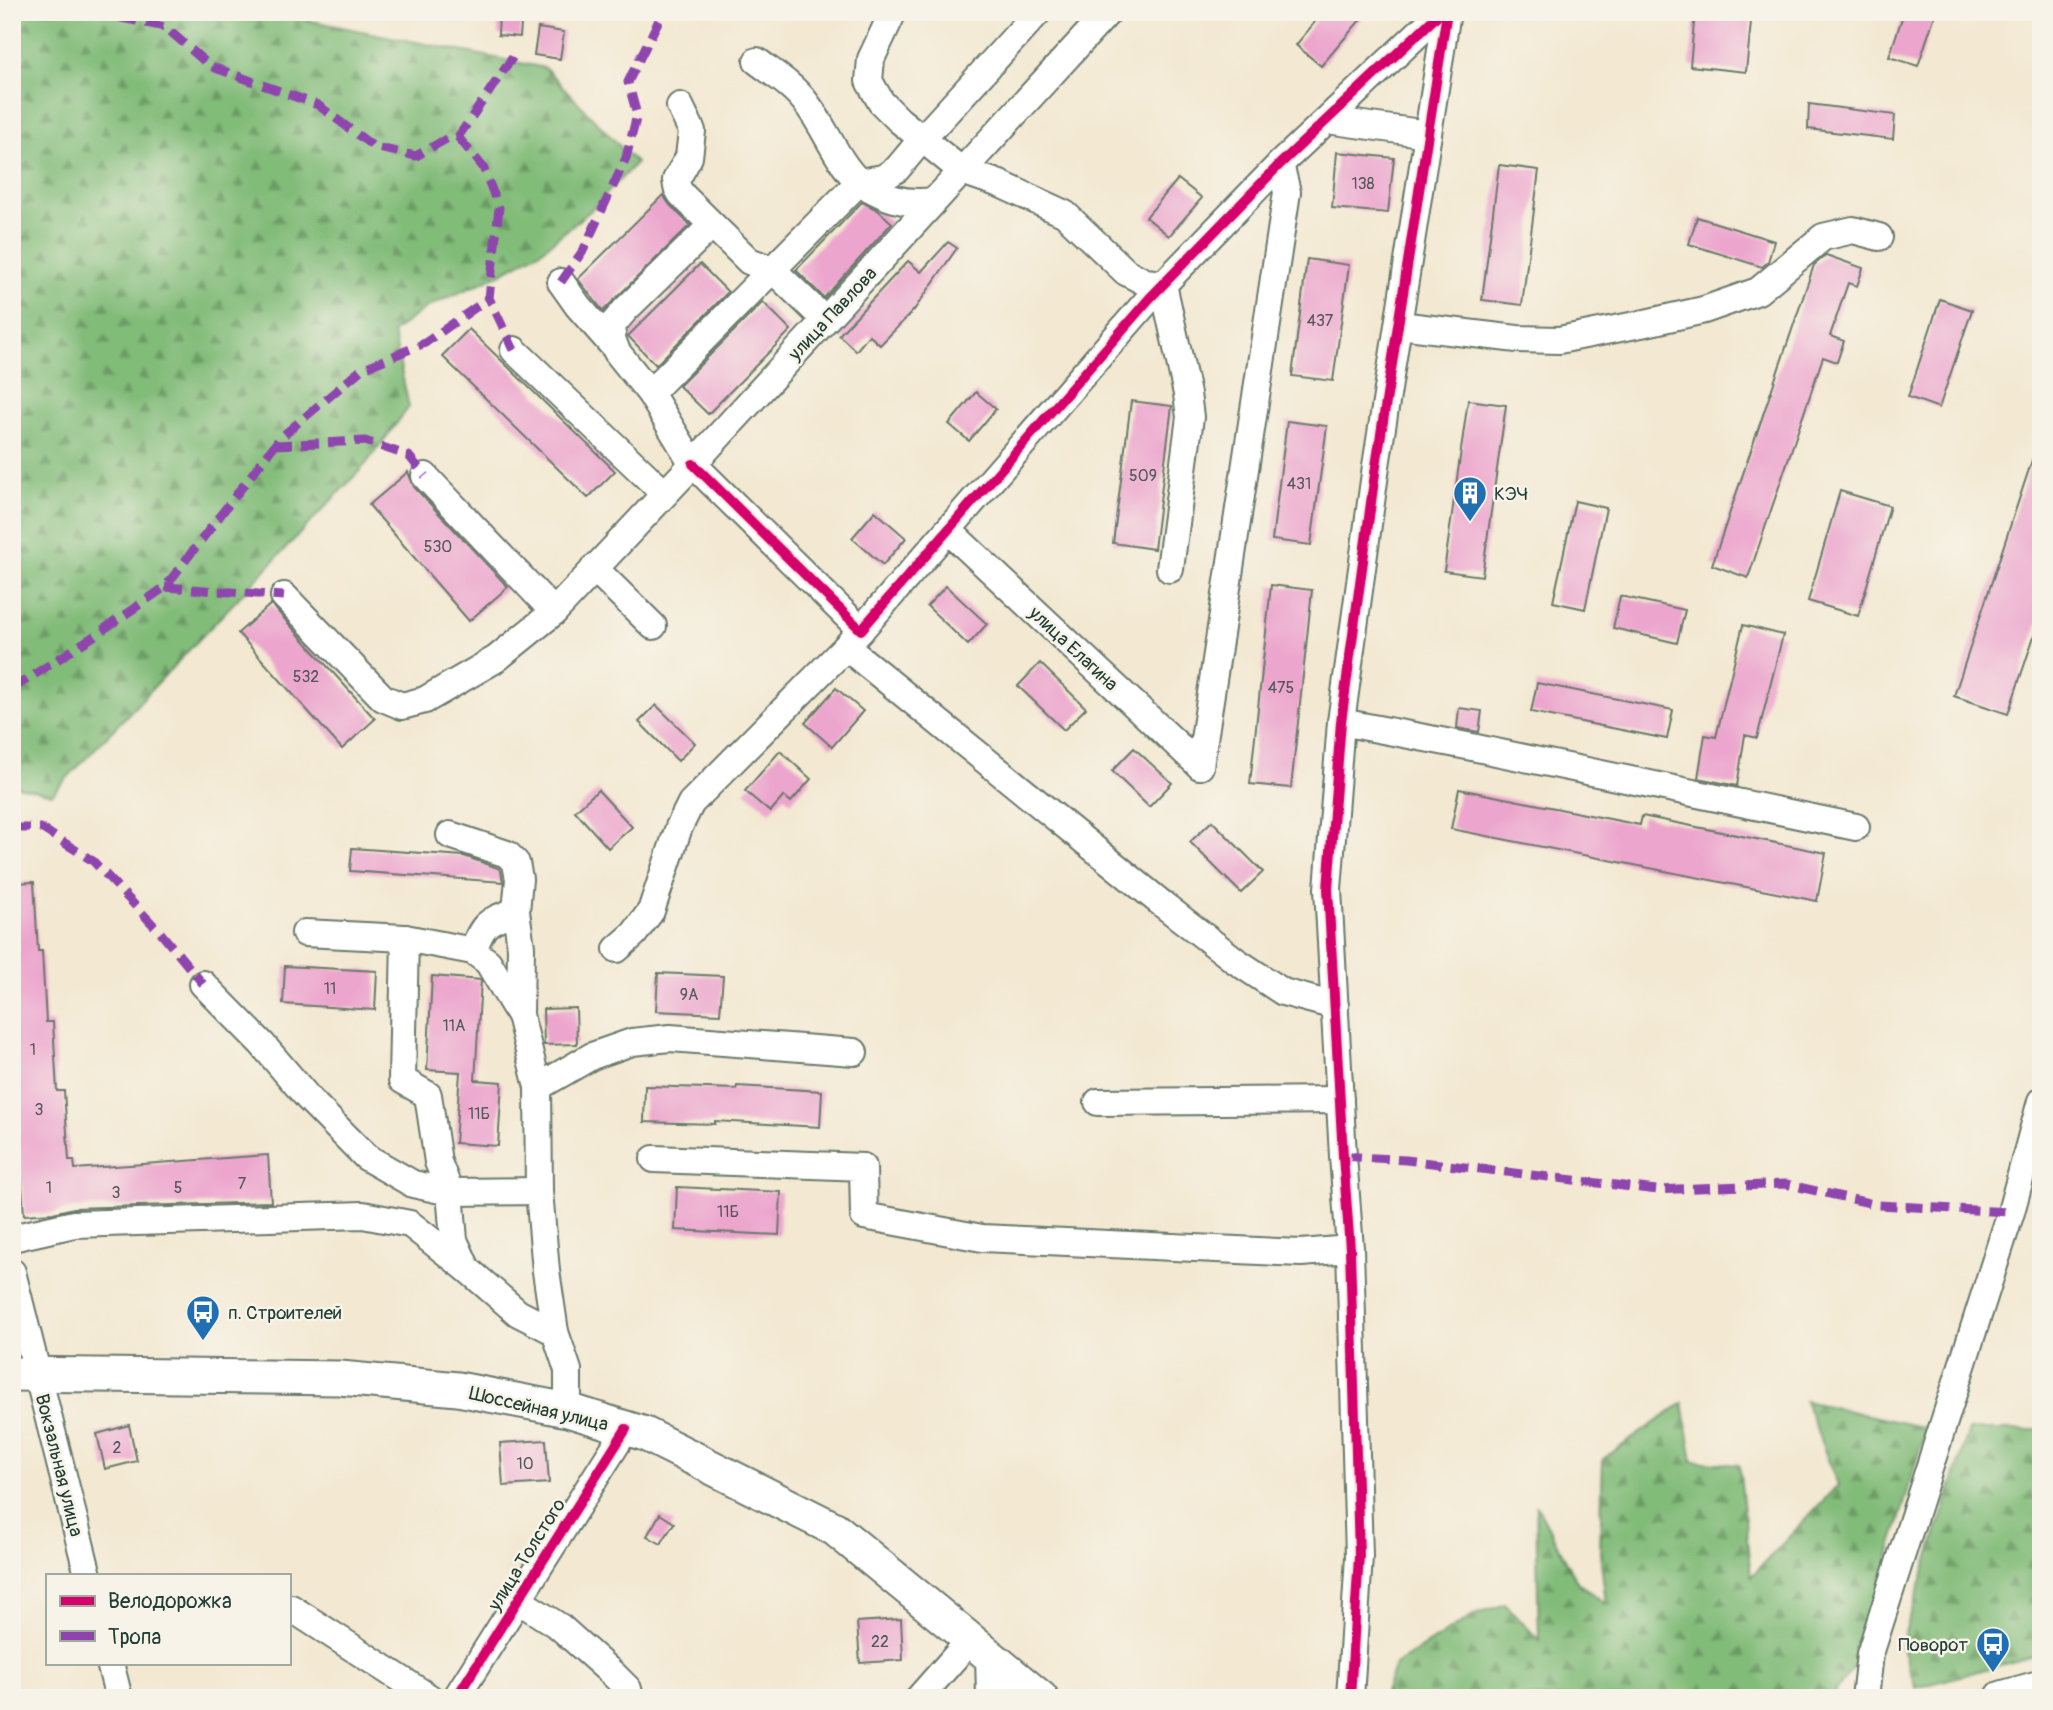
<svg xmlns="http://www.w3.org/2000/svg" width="2053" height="1710" viewBox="0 0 2053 1710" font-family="Pangolin,sans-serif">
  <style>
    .forest { fill: url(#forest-firs); stroke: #507c56; stroke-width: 2 }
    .building { fill: #eca5cd }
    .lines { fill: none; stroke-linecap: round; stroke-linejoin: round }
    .minor-casing { stroke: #69796b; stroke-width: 30 }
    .major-casing { stroke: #69796b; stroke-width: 37 }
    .minor { stroke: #fff; stroke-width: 26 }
    .major { stroke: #fff; stroke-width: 33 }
    .quiet { stroke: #8e44ad; stroke-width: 9; stroke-dasharray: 18 9; stroke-linecap: butt }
    .cycleway-casing { stroke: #f7f3e8; stroke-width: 15 }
    .cycleway { stroke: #d6006c; stroke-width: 10 }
    .labels { text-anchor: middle; stroke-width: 5; stroke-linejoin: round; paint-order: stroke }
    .number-label { font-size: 16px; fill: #52575a }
    .street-label { font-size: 19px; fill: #1f3d34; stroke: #f7f3e8 }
    .poi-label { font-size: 19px; fill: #1f3d34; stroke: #f7f3e8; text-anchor: start }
  </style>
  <defs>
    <pattern id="forest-firs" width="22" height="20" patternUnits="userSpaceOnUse" patternTransform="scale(1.75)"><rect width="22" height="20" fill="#82bc79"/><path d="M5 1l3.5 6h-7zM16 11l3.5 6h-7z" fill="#6a9a64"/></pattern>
  </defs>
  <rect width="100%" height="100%" fill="#f7f3e8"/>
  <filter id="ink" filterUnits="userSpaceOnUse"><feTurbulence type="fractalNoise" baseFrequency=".0143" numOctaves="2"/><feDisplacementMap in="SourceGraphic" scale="14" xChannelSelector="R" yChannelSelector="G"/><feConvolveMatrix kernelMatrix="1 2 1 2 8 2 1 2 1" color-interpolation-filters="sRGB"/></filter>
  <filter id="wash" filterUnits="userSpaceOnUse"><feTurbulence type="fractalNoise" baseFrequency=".00686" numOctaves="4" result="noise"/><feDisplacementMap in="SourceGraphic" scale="28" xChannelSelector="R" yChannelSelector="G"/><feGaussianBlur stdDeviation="1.57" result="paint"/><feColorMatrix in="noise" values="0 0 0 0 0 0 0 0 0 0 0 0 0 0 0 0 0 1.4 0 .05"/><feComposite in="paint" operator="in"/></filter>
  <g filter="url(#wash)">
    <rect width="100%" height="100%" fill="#f3e8d1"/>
    <!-- forest -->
    <g class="forest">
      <polygon points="12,12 287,12 287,16 545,68 636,163 590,211 541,251 496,276 427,307 393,332 409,407 365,465 52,794 12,785"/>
      <polygon points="1805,1401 1926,1428 1858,1662 1830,1698 1383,1698 1395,1665 1472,1616 1505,1604 1539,1640 1536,1504 1578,1583 1606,1604 1600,1552 1603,1459 1683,1403 1693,1461 1739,1465 1751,1577 1838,1485"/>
      <polygon points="1969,1430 2041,1430 2041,1654 1916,1688 1901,1645"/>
    </g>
    <g id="blocks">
      <!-- building -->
      <g class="building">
        <polygon points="499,12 522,12 520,37 498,35"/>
        <polygon points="1323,12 1367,12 1321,66 1296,45"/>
        <polygon points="1695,12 1752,12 1746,72 1690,66"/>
        <polygon points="1904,12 1936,12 1918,66 1889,57"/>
        <polygon points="538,28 564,32 560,59 534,55"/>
        <polygon points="1809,104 1895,115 1893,139 1808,129"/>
        <polygon points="1337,152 1394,158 1388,213 1332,208"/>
        <polygon points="1499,165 1539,170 1522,305 1482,300"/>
        <polygon points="1178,179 1202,198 1169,236 1146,217"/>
        <polygon points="663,195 670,205 690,225 603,311 578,279"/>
        <polygon points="862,202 878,210 892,223 824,298 796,270"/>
        <polygon points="1697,217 1774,241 1768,262 1762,267 1689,244"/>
        <polygon points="948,242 957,248 914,310 880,345 869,335 856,351 839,335 908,261 921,272"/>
        <polygon points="1826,255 1863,268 1857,286 1848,283 1830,336 1844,341 1837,362 1823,357 1748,578 1712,565 1814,265"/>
        <polygon points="1307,259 1349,265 1333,381 1292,376"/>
        <polygon points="700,264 728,292 656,365 628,336"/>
        <polygon points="1940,299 1972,310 1939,408 1908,397"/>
        <polygon points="763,302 791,330 708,414 679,386"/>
        <polygon points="469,329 615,471 588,498 442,356"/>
        <polygon points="976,392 996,409 969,441 949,424"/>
        <polygon points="1468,400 1506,405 1482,576 1444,571"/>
        <polygon points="1131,401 1172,406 1154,549 1113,543"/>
        <polygon points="1287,421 1327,426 1311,545 1272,540"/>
        <polygon points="2038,442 2041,443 2041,615 2008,714 1954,696"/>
        <polygon points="408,472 414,487 508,587 469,621 369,505"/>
        <polygon points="1840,491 1890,506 1858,616 1808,601"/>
        <polygon points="1575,501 1606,508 1585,609 1553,602"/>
        <polygon points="875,511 906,538 883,565 852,538"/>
        <polygon points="1271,585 1312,590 1291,788 1250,784"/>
        <polygon points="946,586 987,624 968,645 927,606"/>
        <polygon points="1620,596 1685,610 1677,643 1613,628"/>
        <polygon points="271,604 375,719 342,749 238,633"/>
        <polygon points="1743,625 1783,635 1757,738 1745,735 1737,786 1698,778 1705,735 1716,737"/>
        <polygon points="1040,663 1086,708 1064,730 1018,686"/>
        <polygon points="1537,683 1673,710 1667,739 1531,712"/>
        <polygon points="836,688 863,711 832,747 805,723"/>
        <polygon points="656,705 695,743 678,761 639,722"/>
        <polygon points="1459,708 1482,711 1479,732 1457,728"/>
        <polygon points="1134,748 1172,783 1149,807 1112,771"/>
        <polygon points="780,751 811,779 791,802 784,796 770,812 745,791"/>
        <polygon points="1459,789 1640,825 1642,816 1826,853 1817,901 1451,829"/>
        <polygon points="598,790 632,827 608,848 575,811"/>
        <polygon points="1212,821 1263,872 1241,893 1190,842"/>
        <polygon points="352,848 464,856 498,868 501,871 503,882 350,871"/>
        <polygon points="34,882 38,951 42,951 46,1022 53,1022 57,1091 64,1091 69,1160 74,1160 75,1169 268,1155 271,1202 74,1208 53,1213 24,1215 19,1145 14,1145 12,1123 12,883"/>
        <polygon points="285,966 377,971 375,1010 283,1004"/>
        <polygon points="658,973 723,976 720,1014 656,1011"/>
        <polygon points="432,976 481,980 475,1080 502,1082 498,1146 455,1143 460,1072 427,1070"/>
        <polygon points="576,1008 577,1044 544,1045 543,1009"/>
        <polygon points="645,1086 736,1089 737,1086 822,1091 820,1127 715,1121 715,1124 644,1122"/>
        <polygon points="677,1187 781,1192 779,1235 675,1230"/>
        <polygon points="129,1425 137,1461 105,1469 97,1434"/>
        <polygon points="546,1440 549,1483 503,1486 500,1443"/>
        <polygon points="660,1514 674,1523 661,1544 647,1536"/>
        <polygon points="901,1619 903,1660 860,1663 857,1622"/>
      </g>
    </g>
  </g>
  <g filter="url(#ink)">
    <use href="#blocks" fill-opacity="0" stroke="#69796b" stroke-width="2"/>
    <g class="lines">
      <!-- minor casing -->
      <g class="minor-casing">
        <g id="minor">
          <polyline points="893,12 871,59 869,81 881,102 899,120 962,171 1000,184 1065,214 1126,272 1145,282 1163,284 1187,394 1190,417 1170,569"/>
          <path d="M757,61C774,74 794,86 807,104C826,129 836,160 859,182L883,178L897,169L922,139L1038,12"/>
          <polyline points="680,106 692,131 689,157 676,180 677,187 681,194 749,261 773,270 825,320"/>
          <polyline points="1327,120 1428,134"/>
          <polyline points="712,225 626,309 613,324 612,339 617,352 650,393 693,464 861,630"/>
          <polyline points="561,282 578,306 615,348"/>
          <polyline points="1399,325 1517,339 1559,340 1641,324 1704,310 1758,291 1823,237 1853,230 1879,237"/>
          <polyline points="514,350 664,493"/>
          <path d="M650,393L859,182C886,198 902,205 934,201"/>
          <polyline points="425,476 554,612"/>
          <polyline points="948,530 1200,766"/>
          <polyline points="594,568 653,626"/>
          <polyline points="284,596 383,698 402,706 425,700 496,659 554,612 693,464 1108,12"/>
          <polyline points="846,647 1161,903 1236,961 1283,992 1335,1006"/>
          <polyline points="1341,722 1467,746 1856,827"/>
          <polyline points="1200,766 1287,192 1280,164"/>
          <polyline points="450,835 507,854 516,863 519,879 516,911 521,947 520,1015 538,1087 539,1191 546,1271 555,1332 568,1370 568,1410"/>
          <polyline points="305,933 405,938 473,951 488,962 519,1014"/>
          <polyline points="405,938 402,1080 428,1095 438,1162 450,1192 539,1191"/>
          <polyline points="617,949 634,934 651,911 679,827 691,803 846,647 1149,299 1280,164 1441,12"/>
          <path d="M473,951C483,922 488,921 516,911"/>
          <polyline points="203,984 262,1044 309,1099 366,1157 413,1184 450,1192 454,1240 467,1269 518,1313 555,1332"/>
          <polyline points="538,1087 592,1056 632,1042 670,1038 854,1052"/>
          <polyline points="1098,1102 1340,1100"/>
          <polyline points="654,1159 863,1167 864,1216 982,1238 1301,1253 1350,1249"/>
          <polyline points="12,1238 74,1224 363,1215 410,1224 466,1268"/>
          <polyline points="12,1272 88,1575"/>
          <polyline points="518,1600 560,1627 615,1676 628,1689 630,1698"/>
          <polyline points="291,1608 430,1698"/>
          <polyline points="989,1653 990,1698"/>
          <polyline points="110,1663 119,1698"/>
          <polyline points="456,1698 626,1429"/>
          <polyline points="919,1698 971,1639"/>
          <polyline points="1350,1698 1359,1556 1350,1249 1343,1156 1328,889 1341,722 1376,466 1447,12"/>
          <polyline points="1865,1698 1870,1654 2011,1212 2041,1101"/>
        </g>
      </g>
      <!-- major casing -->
      <g class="major-casing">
        <g id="major">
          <polyline points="12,1374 340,1378 458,1389 568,1410 645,1434 835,1529 1041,1698"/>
          <polyline points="2002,1698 2041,1687"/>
        </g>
      </g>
      <!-- minor -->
      <use href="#minor" class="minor"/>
      <!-- major -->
      <use href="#major" class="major"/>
      <!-- quiet -->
      <g class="quiet">
        <polyline points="93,12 165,27 210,66 318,105 374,147 416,156 448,138 458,137 517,51"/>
        <polyline points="458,137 483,167 499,208 489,298 514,350"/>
        <polyline points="561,282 584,249 626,158 637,115 628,82 663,12"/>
        <polyline points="274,445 365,441 409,456 425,476"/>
        <polyline points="165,587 284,596"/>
        <polyline points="12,689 91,638 165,587 280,438 362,369 425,343 489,298"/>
        <polyline points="12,828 41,828 93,861 159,931 203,984"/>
        <polyline points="1343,1156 1406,1160 1657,1190 1786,1184 1878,1205 2011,1212"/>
      </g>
      <!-- cycleway casing -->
      <g class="cycleway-casing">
        <g id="cycleway">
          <polyline points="693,464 861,630 1149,299 1280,164 1441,12"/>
          <polyline points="456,1698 626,1429"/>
          <polyline points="1350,1698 1359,1556 1350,1249 1343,1156 1328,889 1341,722 1376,466 1447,12"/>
        </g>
      </g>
      <!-- cycleway -->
      <use href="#cycleway" class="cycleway"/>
    </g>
  </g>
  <!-- icons -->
  <defs>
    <g id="building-pin" transform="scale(1.75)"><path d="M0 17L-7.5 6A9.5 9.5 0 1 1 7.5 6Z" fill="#1f6fb2" stroke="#f7f3e8"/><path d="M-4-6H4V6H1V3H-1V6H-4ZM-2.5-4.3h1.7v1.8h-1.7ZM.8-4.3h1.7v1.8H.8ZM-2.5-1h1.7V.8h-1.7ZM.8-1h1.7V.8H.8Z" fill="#fff"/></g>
    <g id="bus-pin" transform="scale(1.75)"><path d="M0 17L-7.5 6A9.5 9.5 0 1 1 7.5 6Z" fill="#1f6fb2" stroke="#f7f3e8"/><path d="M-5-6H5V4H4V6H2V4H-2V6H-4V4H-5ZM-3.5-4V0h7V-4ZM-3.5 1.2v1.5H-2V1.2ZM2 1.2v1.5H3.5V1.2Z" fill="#fff"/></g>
  </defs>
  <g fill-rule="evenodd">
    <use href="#building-pin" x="1470" y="493"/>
    <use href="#bus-pin" x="203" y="1312"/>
    <use href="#bus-pin" x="1993" y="1644"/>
  </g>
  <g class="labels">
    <!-- number labels -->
    <g class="number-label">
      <text x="1363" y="189">138</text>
      <text x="1320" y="326">437</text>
      <text x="1143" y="481">509</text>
      <text x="1299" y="489">431</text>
      <text x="438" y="552">530</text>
      <text x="306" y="682">532</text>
      <text x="1281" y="693">475</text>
      <text x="330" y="994">11</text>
      <text x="689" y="1000">9А</text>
      <text x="454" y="1031">11А</text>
      <text x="33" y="1055">1</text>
      <text x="39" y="1115">3</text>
      <text x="479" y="1119">11Б</text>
      <text x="242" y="1189">7</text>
      <text x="49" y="1193">1</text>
      <text x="178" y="1193">5</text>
      <text x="116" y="1198">3</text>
      <text x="728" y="1217">11Б</text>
      <text x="117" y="1453">2</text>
      <text x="525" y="1469">10</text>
      <text x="880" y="1647">22</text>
    </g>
    <!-- street labels -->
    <g class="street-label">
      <text transform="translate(832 313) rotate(-47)" y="7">улица Павлова</text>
      <text transform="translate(1074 648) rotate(43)" y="7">улица Елагина</text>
      <text transform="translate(539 1408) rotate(13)" y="7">Шоссейная улица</text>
      <text transform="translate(60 1465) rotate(76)" y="7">Вокзальная улица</text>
      <text transform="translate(526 1554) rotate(-58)" y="7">улица Толстого</text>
    </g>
    <!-- poi labels -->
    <g class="poi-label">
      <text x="1494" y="500">КЭЧ</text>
      <text x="228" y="1319">п. Строителей</text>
      <text x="1968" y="1651" text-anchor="end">Поворот</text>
    </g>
  </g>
  <!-- margin -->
  <rect width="2053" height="1710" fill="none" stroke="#f7f3e8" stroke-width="42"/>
  <!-- legend -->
  <rect x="46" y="1574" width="245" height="91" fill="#f7f3e8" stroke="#a1aaa0" stroke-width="2"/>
  <rect x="60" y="1596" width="35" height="10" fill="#d6006c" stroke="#a1aaa0" stroke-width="2"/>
  <text x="108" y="1608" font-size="21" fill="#1f3d34">Велодорожка</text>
  <rect x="60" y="1631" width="35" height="10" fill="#8e44ad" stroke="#a1aaa0" stroke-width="2"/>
  <text x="108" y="1644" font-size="21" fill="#1f3d34">Тропа</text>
</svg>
